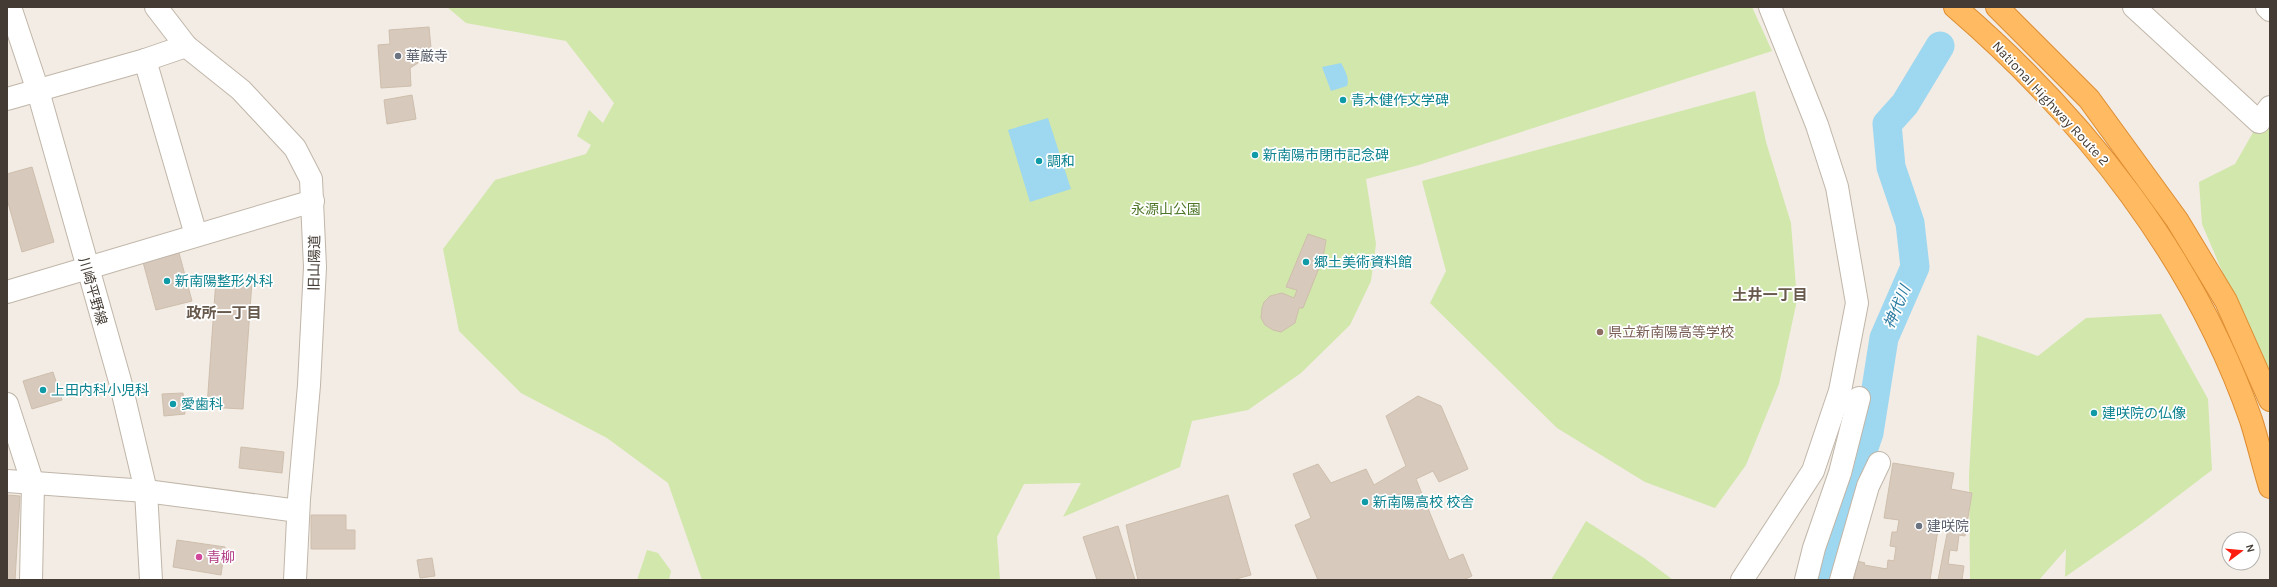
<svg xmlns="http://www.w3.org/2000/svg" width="2277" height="587" viewBox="0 0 2277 587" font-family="Karla,'Noto Sans JP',sans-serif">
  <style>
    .green { fill: #d2e7ab }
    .water { fill: #9ed7f0 }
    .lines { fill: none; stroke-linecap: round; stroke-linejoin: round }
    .river { stroke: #9ed7f0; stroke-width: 29 }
    .building { fill: #d7c9bc; stroke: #cebeac }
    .minor-casing { stroke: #c0b6a9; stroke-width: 24 }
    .highway-casing { stroke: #de8d31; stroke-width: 24 }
    .minor { stroke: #fff; stroke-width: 22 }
    .highway { stroke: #ffba62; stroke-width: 22 }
    .worship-dot { fill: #6b7280; stroke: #fff; stroke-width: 1.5 }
    .culture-dot { fill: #0f9aa8; stroke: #fff; stroke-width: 1.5 }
    .education-dot { fill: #8d6e63; stroke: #fff; stroke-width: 1.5 }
    .hotel-dot { fill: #d1479c; stroke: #fff; stroke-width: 1.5 }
    .labels { text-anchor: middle; stroke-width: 3.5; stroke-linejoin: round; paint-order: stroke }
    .worship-label { font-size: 14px; fill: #5b616d; stroke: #fff; text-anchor: start }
    .culture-label { font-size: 14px; fill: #0d838f; stroke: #fff; text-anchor: start }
    .street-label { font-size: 14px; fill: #443c34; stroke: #fff }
    .park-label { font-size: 14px; fill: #4d7627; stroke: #fff }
    .education-label { font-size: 14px; fill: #785e54; stroke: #fff; text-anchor: start }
    .hotel-label { font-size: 14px; fill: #b23c85; stroke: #fff; text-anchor: start }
    .neighbourhood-label { font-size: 15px; font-weight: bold; fill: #67594b; stroke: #fff }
    .water-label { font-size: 15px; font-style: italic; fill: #297aa0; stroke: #fff }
  </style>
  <rect width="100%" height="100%" fill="#f2ece4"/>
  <!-- green -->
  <g class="green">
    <polygon points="447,7 1752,7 1772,51 1419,165 1366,179 1376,244 1371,281 1350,325 1301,373 1248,410 1192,421 1180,467 1063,517 1081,483 1024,484 997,537 1000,580 702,580 668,483 607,438 521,393 459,331 443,249 495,180 586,154 591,145 577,136 589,110 603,123 614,103 566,41 466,23"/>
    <polygon points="1755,91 1766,142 1791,223 1797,300 1779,384 1746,465 1715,508 1645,482 1557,428 1430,303 1446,271 1422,181"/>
    <polygon points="2270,111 2270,384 2202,224 2199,182 2235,164 2259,122"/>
    <polygon points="2161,314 2208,399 2212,470 2141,524 2065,577 2066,549 2039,580 1970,580 1969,475 1977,335 2038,356 2086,318"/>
    <polygon points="1586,521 1644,558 1673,580 1551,580"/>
    <polygon points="647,550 658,553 671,571 669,580 637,580"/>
  </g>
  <!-- water -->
  <g class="water">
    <path d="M1341,63C1344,68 1350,79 1347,86L1331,91L1322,67Z"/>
    <polygon points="1048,118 1071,189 1030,202 1008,130"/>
  </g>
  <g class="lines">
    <!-- river -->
    <polyline class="river" points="1818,580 1869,433 1884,338 1915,267 1910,223 1891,167 1887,124 1905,104 1940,46"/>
  </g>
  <!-- building -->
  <g class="building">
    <polygon points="429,27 431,48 417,49 418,63 410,68 411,86 381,88 378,45 390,44 389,30"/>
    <polygon points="412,95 416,119 387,124 384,100"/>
    <polygon points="32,167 54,242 22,252 7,199 7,174"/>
    <polygon points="1308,234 1326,240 1323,258 1303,308 1299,308 1295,323 1281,332 1273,330 1265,325 1261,318 1262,308 1264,302 1270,296 1282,293 1294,298 1297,290 1286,287"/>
    <polygon points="179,253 192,301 156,310 143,262"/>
    <polygon points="216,279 252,281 243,409 207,407"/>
    <polygon points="53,372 62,400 32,409 23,381"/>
    <polygon points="183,393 185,414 164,416 162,394"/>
    <polygon points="1418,396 1441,406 1468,469 1439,482 1433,471 1416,479 1449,560 1463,554 1472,576 1463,580 1318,580 1295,525 1311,518 1293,474 1318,464 1331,483 1366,469 1374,485 1406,466 1386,416"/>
    <polygon points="241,447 284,452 282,473 239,468"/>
    <polygon points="1893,463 1954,473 1951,489 1972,493 1965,536 1959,535 1957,551 1950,550 1948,564 1964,566 1962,580 1938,580 1950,519 1940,517 1930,580 1854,580 1857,561 1865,563 1864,565 1887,569 1888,560 1894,561 1896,547 1890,546 1892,532 1897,532 1899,520 1884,518"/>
    <polygon points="7,495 20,496 15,580 7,580"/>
    <polygon points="1228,495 1251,575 1232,580 1138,580 1126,525"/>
    <polygon points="311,515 346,515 346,530 355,530 355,549 311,549"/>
    <polygon points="1118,526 1135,580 1097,580 1083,537"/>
    <polygon points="177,540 225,547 221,575 173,567"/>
    <polygon points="432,558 435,576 420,578 417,560"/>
  </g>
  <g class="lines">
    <!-- minor casing -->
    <g class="minor-casing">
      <g id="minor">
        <polyline points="10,7 38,91 120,381 146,491 151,580"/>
        <polyline points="156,7 186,46 241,90 295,148 311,179 315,267 309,385 299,499 295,580"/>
        <polyline points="2134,7 2259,122 2270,107"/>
        <polyline points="2267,7 2270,10"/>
        <polyline points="145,60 196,235"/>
        <polyline points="7,99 145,60 186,46"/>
        <polyline points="7,292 313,201"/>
        <polyline points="7,404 33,484 31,580"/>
        <polyline points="7,481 146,491 298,511"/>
        <polyline points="1742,580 1813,471 1840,391 1857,303 1837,187 1817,125 1770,7"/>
        <polyline points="1806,580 1814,548 1840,473 1859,398"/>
        <polyline points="1841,580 1868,486 1879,463"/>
      </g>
    </g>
    <!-- highway casing -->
    <g class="highway-casing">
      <g id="highway">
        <path d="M1955,7C2085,119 2194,257 2251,420C2258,442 2263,464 2270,487"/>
        <polyline points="1997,7 2089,99 2177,220 2226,301 2270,400"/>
      </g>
    </g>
    <!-- minor -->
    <use href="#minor" class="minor"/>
    <!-- highway -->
    <use href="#highway" class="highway"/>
  </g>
  <!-- markers -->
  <g class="worship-dot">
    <circle cx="398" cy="56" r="4"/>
    <circle cx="1919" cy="526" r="4"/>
  </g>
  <g class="culture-dot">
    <circle cx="1343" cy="100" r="4"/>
    <circle cx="1255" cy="155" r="4"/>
    <circle cx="1039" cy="161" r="4"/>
    <circle cx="1306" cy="262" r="4"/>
    <circle cx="167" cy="281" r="4"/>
    <circle cx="43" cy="390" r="4"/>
    <circle cx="173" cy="404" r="4"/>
    <circle cx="2094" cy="413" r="4"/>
    <circle cx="1365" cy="502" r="4"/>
  </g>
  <circle class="education-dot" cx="1600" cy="332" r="4"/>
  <circle class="hotel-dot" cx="199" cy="557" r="4"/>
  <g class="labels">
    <!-- worship labels -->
    <g class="worship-label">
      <text x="406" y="61">華厳寺</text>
      <text x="1927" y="531">建咲院</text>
    </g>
    <!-- culture labels -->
    <g class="culture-label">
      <text x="1351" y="105">青木健作文学碑</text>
      <text x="1263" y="160">新南陽市閉市記念碑</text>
      <text x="1047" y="166">調和</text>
      <text x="1314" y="267">郷土美術資料館</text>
      <text x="175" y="286">新南陽整形外科</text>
      <text x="51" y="395">上田内科小児科</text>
      <text x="181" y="409">愛歯科</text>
      <text x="2102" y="418">建咲院の仏像</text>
      <text x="1373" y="507">新南陽高校 校舎</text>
    </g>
    <!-- street labels -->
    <g class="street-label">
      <text transform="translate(2051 103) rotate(47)" y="5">National Highway Route 2</text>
      <text transform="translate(314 263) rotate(-89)" y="5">旧山陽道</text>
      <text transform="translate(93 291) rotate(74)" y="5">川崎平野線</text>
    </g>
    <!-- park labels -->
    <g class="park-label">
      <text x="1166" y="214">永源山公園</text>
    </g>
    <!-- education labels -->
    <g class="education-label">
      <text x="1608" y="337">県立新南陽高等学校</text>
    </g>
    <!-- hotel labels -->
    <g class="hotel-label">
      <text x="207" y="562">青柳</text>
    </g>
    <!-- neighbourhood labels -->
    <g class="neighbourhood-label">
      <text x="1770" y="300">土井一丁目</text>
      <text x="224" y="318">政所一丁目</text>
    </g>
    <!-- water labels -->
    <g class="water-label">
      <text transform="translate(1897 307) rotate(-67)" y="5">神代川</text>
    </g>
  </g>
  <!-- border -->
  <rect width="2277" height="587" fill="none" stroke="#443c34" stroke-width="16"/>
  <!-- north arrow -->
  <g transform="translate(2241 551) rotate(74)"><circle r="19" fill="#ffffff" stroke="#b4b1ae"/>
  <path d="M0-3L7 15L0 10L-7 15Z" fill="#fc1c10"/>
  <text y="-6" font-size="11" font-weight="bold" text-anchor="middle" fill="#443c34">N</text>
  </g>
</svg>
